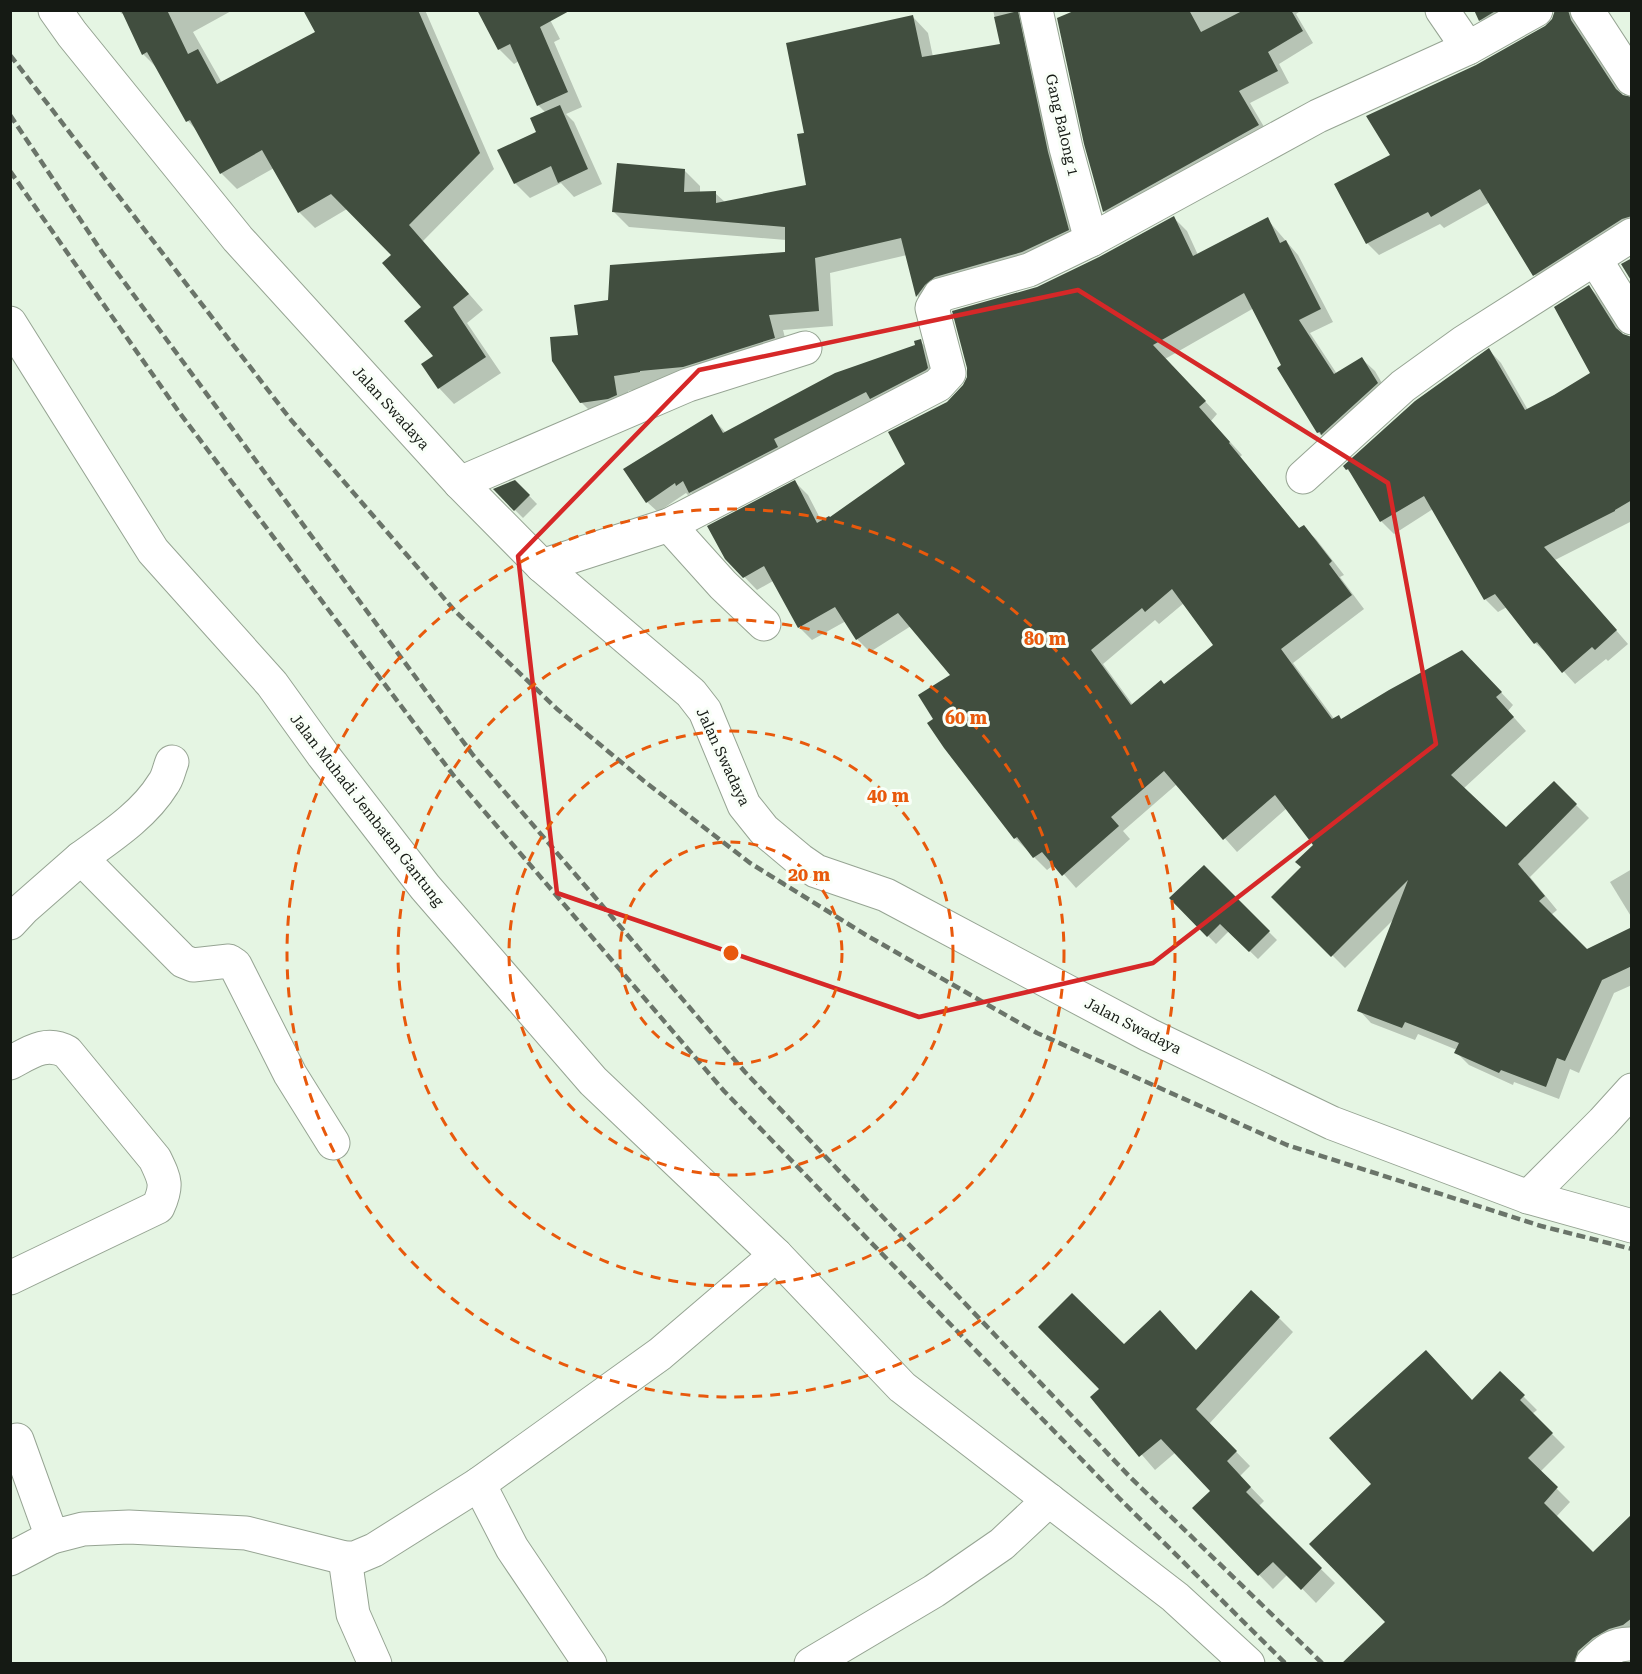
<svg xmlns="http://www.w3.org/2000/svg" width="1642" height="1674" viewBox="0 0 1642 1674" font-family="'Roboto Serif',serif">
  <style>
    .shadow { fill: #0003; fill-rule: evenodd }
    .building { fill: #414e3f; fill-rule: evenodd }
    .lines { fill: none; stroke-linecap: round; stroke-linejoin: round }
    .street-casing { stroke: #96a493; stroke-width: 35 }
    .street { stroke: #fff; stroke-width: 33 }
    .rail { stroke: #6a7469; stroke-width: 4.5; stroke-dasharray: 9 4.5; stroke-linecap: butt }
    .marked { fill: none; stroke: #d62828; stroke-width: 4.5; stroke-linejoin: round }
    .ring { fill: none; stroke: #e8590c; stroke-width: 3; stroke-dasharray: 10 8 }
    .labels { text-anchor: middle; stroke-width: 6; stroke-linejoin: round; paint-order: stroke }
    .street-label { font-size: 15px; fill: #151a14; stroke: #f9fff8 }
    .centre { fill: #e8590c; stroke: #f9fff8; stroke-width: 3 }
    .ring-label { font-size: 18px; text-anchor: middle; font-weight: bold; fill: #e8590c; stroke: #f9fff8; stroke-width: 6; stroke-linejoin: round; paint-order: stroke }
  </style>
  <rect width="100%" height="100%" fill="#e5f5e3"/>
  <!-- shadow -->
  <g class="shadow">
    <polygon points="118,10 233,10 193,32 222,83 317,32 305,10 425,10 494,169 423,241 483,310 467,323 501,373 454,404 439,388 423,364 435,356 423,307 393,255 347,209 315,228 299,212 274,168 237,189 221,173 198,132 188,121 159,70 143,54 124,13 122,14"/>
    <polygon points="545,10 560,39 554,42 582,107 566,114 574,122 602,184 574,197 561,183 530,198 515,183 546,113 538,105 519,61 514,64 499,49"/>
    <polygon points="993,10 1036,10 1083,245 933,311 918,297 907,255 830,273 833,326 783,330 789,353 655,387 628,391 631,411 597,418 581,402 580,337 609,301 786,254 786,240 629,227 614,212 685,171 700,186 700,193 715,193 726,203 808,186 805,134 913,17 928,33 933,57 1001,45"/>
    <polygon points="1133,10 1302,10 1296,14 1313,43 1279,64 1289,83 1250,103 1270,137 1116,223 1104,211 1086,143"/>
    <polygon points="1475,10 1529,10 1491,32 1480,20"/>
    <polygon points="1556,10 1584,10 1582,33 1624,97 1632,99 1632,232 1546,286 1535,275 1490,202 1444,228 1440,224 1379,255 1367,243 1336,184 1392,155 1478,66 1546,28 1553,21"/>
    <path d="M1174,218L1187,231L1198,255L1267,219L1298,255L1333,322L1310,333L1337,374L1362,359L1375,371L1390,397L1332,445L1319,433L1279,368L1283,366L1254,308L1165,359L1217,414L1211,421L1242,455L1240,457L1300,529L1303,527L1316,539L1344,575L1340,577L1364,609L1293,663L1335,720H1342L1475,665L1513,705L1508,711L1526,731L1463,789L1506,829L1554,783L1589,818L1530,877L1557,910L1551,915L1587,951L1632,928V985L1614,993L1579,1073L1570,1069L1559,1099L1514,1082L1513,1085L1469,1065L1456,1052L1457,1050L1418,1034L1415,1040L1371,1023L1359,1010L1394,919L1345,968L1274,897L1303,867L1315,845L1287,808L1237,852L1177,784L1123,831L1130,839L1076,888L1055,864L1047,870L1015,838L935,720L952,675L911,626L870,652L857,639L846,621L812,640L799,627L773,581L757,590L726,558L795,482L808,495L822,522L830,519L907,465L948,403L964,387L1038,288L1100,258ZM1184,603L1215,645L1164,686L1133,705L1103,664L1155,620L1159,624Z"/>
    <polygon points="1589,287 1601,299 1632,348 1632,521 1555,560 1628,644 1608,661 1606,659 1575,684 1549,655 1535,643 1507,607 1498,612 1485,599 1433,509 1394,534 1381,521 1355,478 1347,469 1489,350 1501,363 1528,410 1592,374"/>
    <polygon points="920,341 931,352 937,380 702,503 692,493 688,495 686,493 658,512 647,502 711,416 726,433 916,346"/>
    <polygon points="515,481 537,504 523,518 495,490"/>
    <polygon points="1204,867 1277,940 1258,959 1229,931 1216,944 1171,898"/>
    <polygon points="1632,869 1632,918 1610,882"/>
    <polygon points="1279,1318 1293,1332 1209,1424 1250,1466 1240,1476 1264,1501 1258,1507 1335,1583 1316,1603 1288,1574 1273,1589 1194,1508 1212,1491 1176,1452 1155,1470 1092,1397 1101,1389 1124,1346 1197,1351"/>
    <polygon points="1500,1373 1537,1410 1532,1414 1565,1447 1540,1472 1570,1502 1556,1517 1593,1554 1632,1537 1632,1640 1594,1664 1351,1664 1387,1622 1472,1401"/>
  </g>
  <!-- building -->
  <g class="building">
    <polygon points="121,10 167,10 188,54 198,49 217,84 315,32 303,10 418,10 480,153 409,225 469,294 453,307 486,357 438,389 421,364 433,356 404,321 421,307 382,263 391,255 331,194 298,213 262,150 220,174 190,120 186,122 147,52 142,55"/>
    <polygon points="477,10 571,10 540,27 568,92 537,106 510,44 498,50"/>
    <polygon points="1076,10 1189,10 1201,32 1244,10 1291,10 1303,31 1268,52 1278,71 1239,91 1259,125 1103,212 1084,144 1057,18"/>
    <polygon points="1474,10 1497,10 1479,21"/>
    <polygon points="1555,10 1568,10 1571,20 1616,89 1623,95 1632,97 1632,216 1622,219 1533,276 1480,189 1431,217 1428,212 1366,244 1334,184 1390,155 1366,116 1476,65 1545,26 1552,19"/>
    <polygon points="1018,11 1048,152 1069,230 1022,252 935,277 925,285 916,297 901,238 815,258 819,311 769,315 775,338 683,367 640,371 640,372 614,376 617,395 608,399 580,403 552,361 550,337 578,335 574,305 608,300 610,265 785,252 785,227 612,212 617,163 685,169 684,192 716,191 716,203 806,185 797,134 804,133 786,43 913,15 922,57 1000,44 994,17"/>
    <polygon points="560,105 588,169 558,183 551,166 514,184 497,150 536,132 530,118"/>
    <path d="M1174,216L1193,256L1268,217L1280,243L1286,240L1321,309L1299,320L1334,374L1362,357L1378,383L1321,435L1320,432L1317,433L1277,368L1281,365L1244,293L1153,345L1206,401L1199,407L1230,442L1229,443L1299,528L1304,525L1332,561L1329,564L1352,595L1281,649L1332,719L1339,715L1341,719L1389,690L1462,650L1502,692L1496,697L1514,717L1451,775L1506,827L1554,781L1577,804L1518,864L1545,896L1539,901L1587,949L1632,927V966L1602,980L1565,1061L1557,1058L1546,1087L1501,1070L1499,1073L1454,1053L1459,1043L1405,1022L1402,1028L1357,1011L1408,880L1331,957L1271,897L1301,867L1295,862L1313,845L1275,795L1223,840L1164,771L1111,817L1119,826L1062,876L1042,852L1033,858L1017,837L1014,839L944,748L927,723L933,719L918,695L950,675L898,613L856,640L835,607L798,628L764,566L743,578L725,559L707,526L795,480L817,523L829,516L830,517L905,464L888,432L947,402L963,385L967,377V368L952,311L1037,287L1099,257ZM1172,589L1213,645L1164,684L1161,680L1131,705L1091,650L1142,608L1145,612Z"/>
    <polygon points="1632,258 1632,282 1621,264"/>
    <polygon points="1589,285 1616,328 1623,334 1632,337 1632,500 1615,510 1615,511 1544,547 1617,630 1595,650 1592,647 1562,673 1537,642 1534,644 1495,594 1484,600 1424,496 1380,522 1348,469 1346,470 1343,466 1415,401 1489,348 1525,410 1554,395 1590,373 1554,307"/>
    <polygon points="921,339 928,368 926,370 870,399 866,392 774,439 778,447 689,493 683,481 676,486 675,483 646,503 623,469 712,414 723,433 835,373 915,345 914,341"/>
    <polygon points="515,480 530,495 514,511 493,489"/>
    <polygon points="1204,865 1270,931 1249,952 1220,924 1207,937 1169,898"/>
    <polygon points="1251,1290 1280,1317 1196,1409 1237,1451 1227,1461 1251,1487 1246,1492 1322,1568 1301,1590 1273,1562 1258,1576 1192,1508 1210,1491 1161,1439 1139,1457 1090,1397 1099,1389 1038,1327 1072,1293 1124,1344 1160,1310 1196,1350"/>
    <polygon points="1426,1350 1472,1400 1500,1371 1525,1395 1520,1400 1553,1433 1528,1458 1558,1487 1544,1503 1593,1552 1632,1514 1632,1618 1623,1625 1609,1629 1593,1638 1578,1651 1574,1664 1341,1664 1385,1622 1309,1544 1371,1484 1329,1438"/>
  </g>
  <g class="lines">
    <!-- street casing -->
    <g class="street-casing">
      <g id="street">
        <polyline points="55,10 72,34 238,239 460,483 542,566 691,693 705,711 744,805 764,830 800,860 816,871 886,895 1149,1035 1332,1123 1528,1197 1632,1226"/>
        <polyline points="1036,10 1066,148 1091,240"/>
        <polyline points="1442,10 1468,48"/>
        <polyline points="1587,10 1632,79"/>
        <polyline points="1595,259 1632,318"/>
        <polyline points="10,323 153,551 272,684 323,755 425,887 593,1081 776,1255 902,1387 1175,1597 1248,1664"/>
        <polyline points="1303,477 1403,386 1464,342 1632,235"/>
        <polyline points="460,483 688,385 805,348"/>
        <polyline points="669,525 723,585 764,624"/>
        <polyline points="542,566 669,525 938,385 949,373 932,308 940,295 1029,270 1091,240 1318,116 1468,48 1536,10"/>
        <path d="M172,762C169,769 168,778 163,784C144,815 110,837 81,858L183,961L193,965L229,961L235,965L290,1074L333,1143"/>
        <polyline points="10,923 24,908 81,858"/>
        <path d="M10,1063C29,1053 46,1040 67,1052L155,1159C165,1180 168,1185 158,1207L10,1278"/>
        <polyline points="1528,1197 1603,1122 1632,1090"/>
        <polyline points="17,1440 52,1537 83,1529 129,1527 246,1533 345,1558 355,1558 374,1550 479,1484 660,1354 776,1255"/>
        <polyline points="479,1484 512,1548 590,1664"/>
        <polyline points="345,1558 353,1614 375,1664"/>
        <polyline points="10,1559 52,1537"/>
        <polyline points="811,1664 934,1591 1002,1544 1049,1500"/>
        <path d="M1592,1664C1604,1652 1614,1643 1632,1644"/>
      </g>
    </g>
    <!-- street -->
    <use href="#street" class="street"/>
    <!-- rail -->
    <g class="rail">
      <polyline points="10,55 291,420 455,611 557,709 644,781 750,863 866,935 1037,1033 1287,1145 1541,1226 1632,1249"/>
      <polyline points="10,115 102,252 473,755 745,1072 1130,1477 1323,1664"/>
      <polyline points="10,171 179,412 454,776 724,1091 1119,1498 1286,1664"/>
    </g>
  </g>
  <!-- marked area -->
  <path class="marked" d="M1078,290L1388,483L1436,744L1153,963L919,1017L557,893L518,556L699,370Z"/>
  <!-- distance rings -->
  <g class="ring">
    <circle cx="731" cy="953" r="111"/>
    <circle cx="731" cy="953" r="222"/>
    <circle cx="731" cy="953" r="333"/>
    <circle cx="731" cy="953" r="444"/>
  </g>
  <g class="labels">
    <!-- street labels -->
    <g class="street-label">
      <text transform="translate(1062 125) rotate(77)" y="5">Gang Balong 1</text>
      <text transform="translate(391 408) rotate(48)" y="5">Jalan Swadaya</text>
      <text transform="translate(723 757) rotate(65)" y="5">Jalan Swadaya</text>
      <text transform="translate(367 810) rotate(52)" y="5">Jalan Muhadi Jembatan Gantung</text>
      <text transform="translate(1133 1026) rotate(27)" y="5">Jalan Swadaya</text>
    </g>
  </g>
  <circle cx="731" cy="953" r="9" class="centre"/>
  <g class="ring-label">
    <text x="1045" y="645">80 m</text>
    <text x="966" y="724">60 m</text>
    <text x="888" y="802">40 m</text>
    <text x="809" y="881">20 m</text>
  </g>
  <!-- border -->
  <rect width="1642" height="1674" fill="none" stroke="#151a14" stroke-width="24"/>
</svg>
